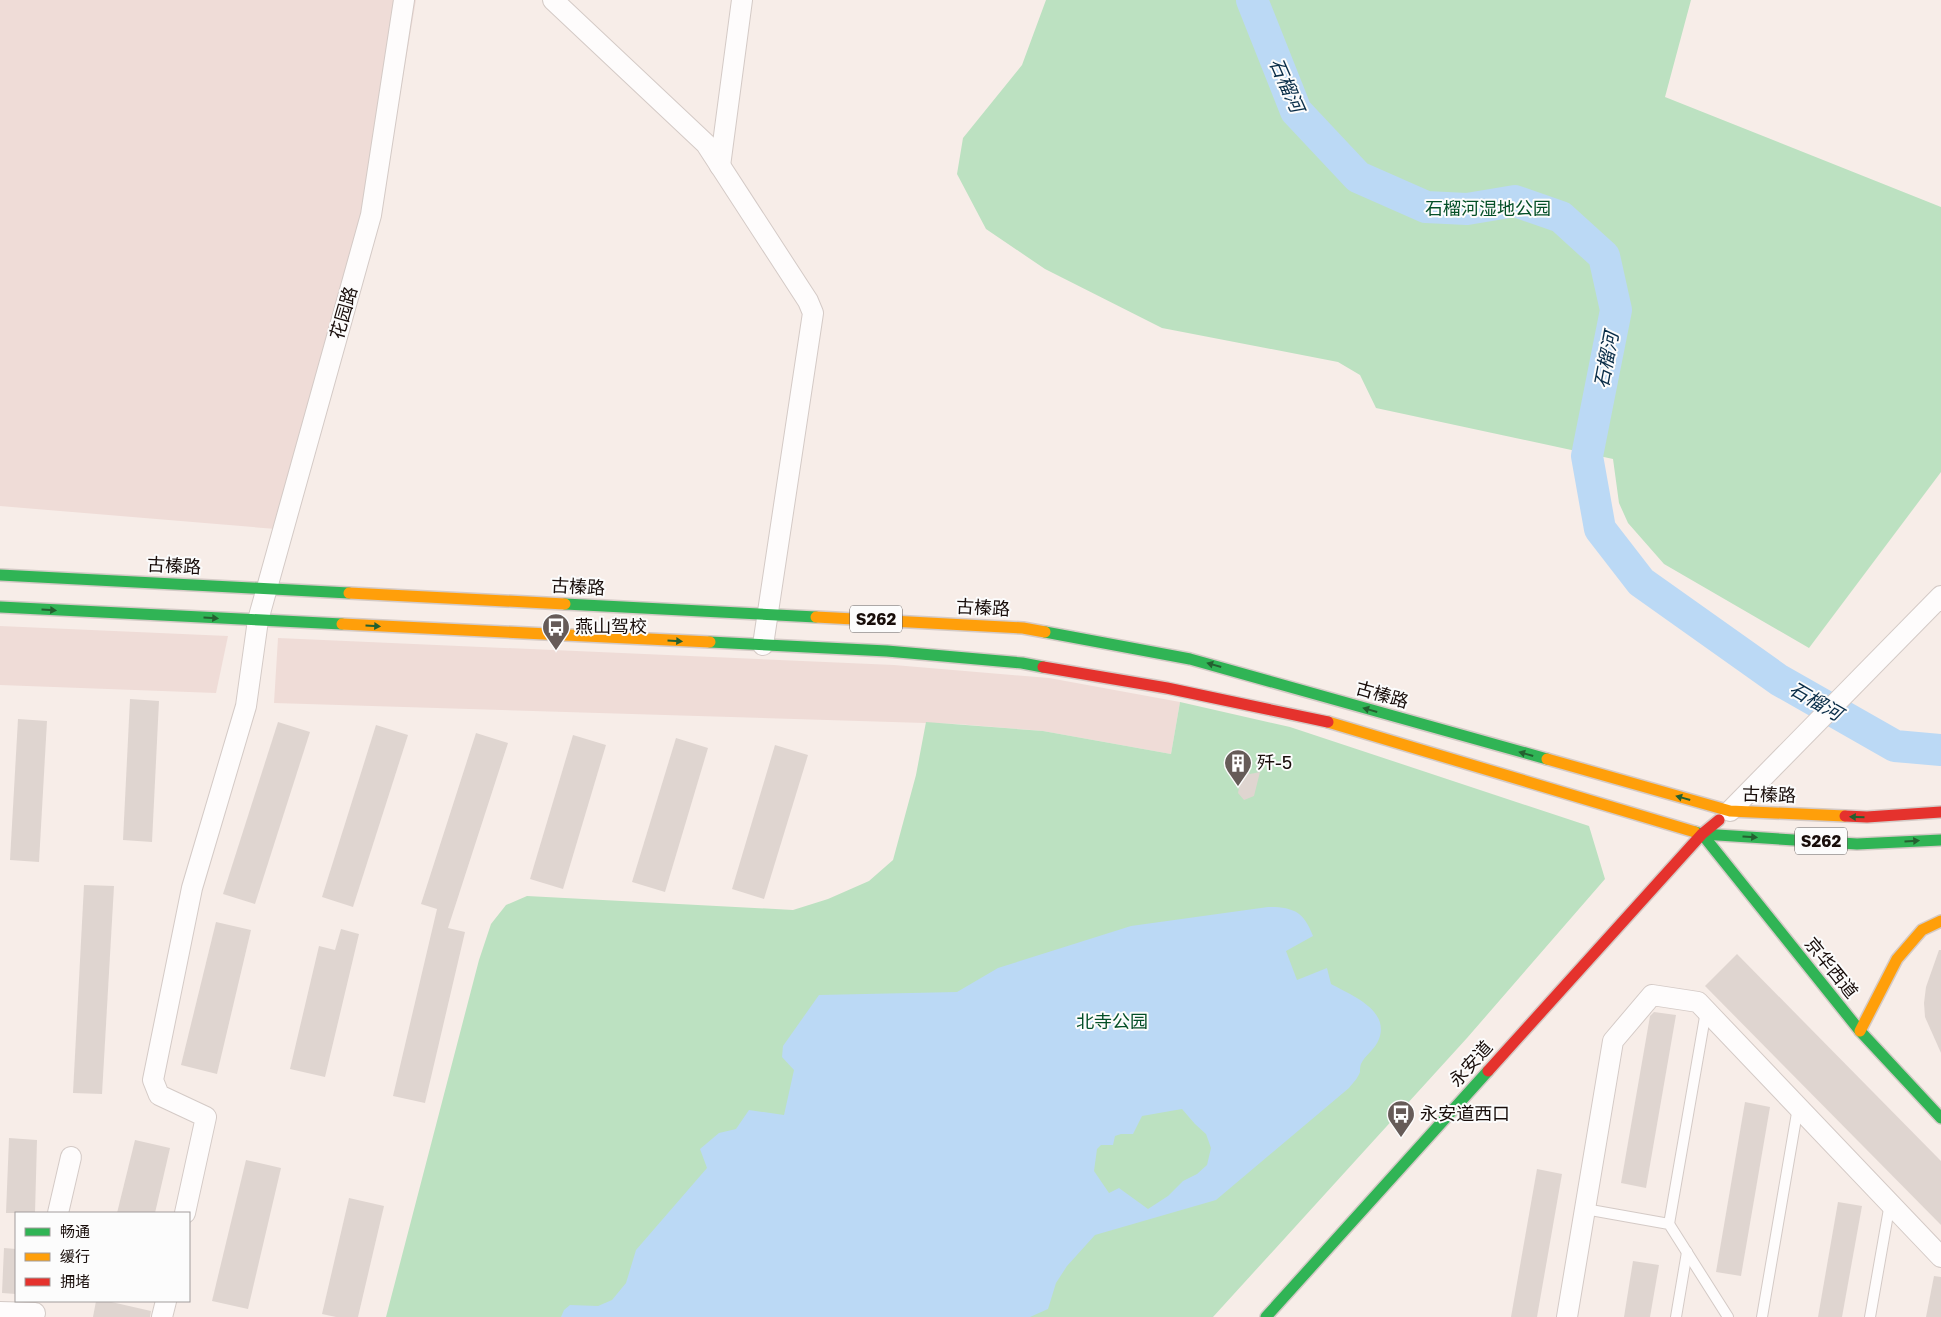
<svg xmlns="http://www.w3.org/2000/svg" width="1941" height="1317" viewBox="0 0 1941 1317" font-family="'Golos Text','Noto Sans SC',sans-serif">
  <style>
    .commercial { fill: #efdcd7 }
    .green { fill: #bce1c1 }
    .water { fill: #bbd9f5; fill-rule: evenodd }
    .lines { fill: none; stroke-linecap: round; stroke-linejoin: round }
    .river { stroke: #bbd9f5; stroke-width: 32 }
    .building { fill: #dfd5d0 }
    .lane-casing { stroke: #d4cac6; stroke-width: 12 }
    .street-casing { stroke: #d4cac6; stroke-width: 22 }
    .fast-casing { stroke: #d4cac6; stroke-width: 14 }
    .slow-casing { stroke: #d4cac6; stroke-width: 14 }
    .jam-casing { stroke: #d4cac6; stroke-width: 14 }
    .lane { stroke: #fefcfc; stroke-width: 10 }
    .street { stroke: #fefcfc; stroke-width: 20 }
    .fast { stroke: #30b455; stroke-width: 11 }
    .slow { stroke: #ff9f0a; stroke-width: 11 }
    .jam { stroke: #e5322d; stroke-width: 11 }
    .oneway { fill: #246030 }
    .labels { text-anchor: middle; stroke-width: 4; stroke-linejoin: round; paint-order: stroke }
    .shield { fill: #fcfcfc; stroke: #5c5553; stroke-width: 1 }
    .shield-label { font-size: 16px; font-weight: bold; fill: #180d0a }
    .park-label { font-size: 18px; fill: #044f27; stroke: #fcfcfc }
    .street-label { font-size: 18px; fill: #180d0a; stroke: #fcfcfc }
    .poi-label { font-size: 18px; fill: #180d0a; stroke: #fcfcfc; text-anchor: start }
    .water-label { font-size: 19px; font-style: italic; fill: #082c47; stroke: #fcfcfc }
  </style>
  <rect width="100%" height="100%" fill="#f7ede8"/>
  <!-- commercial -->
  <g class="commercial">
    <polygon points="0,0 416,0 380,213 288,530 0,506"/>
    <polygon points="0,626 228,636 216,693 0,685"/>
    <polygon points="278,638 894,665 1049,678 1180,702 1171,754 1043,731 957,724 274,703"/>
  </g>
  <!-- green -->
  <g class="green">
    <polygon points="1046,0 1691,0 1665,97 1941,207 1941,472 1809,648 1664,564 1628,523 1619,503 1613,459 1376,408 1360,375 1338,362 1162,328 1045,269 986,229 957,174 963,138 1022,65"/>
    <polygon points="1180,702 1290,727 1589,826 1605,879 1467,1038 1213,1317 386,1317 479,960 491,924 506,905 527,896 793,910 828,899 869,881 893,860 916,775 926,722 1043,731 1171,754"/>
  </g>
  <!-- water -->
  <path class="water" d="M1268,907C1294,907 1304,912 1313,936L1286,951L1297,980L1327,968L1331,984C1351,995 1390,1010 1379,1039C1375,1050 1365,1055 1361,1064C1360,1067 1360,1069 1360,1072C1358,1078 1353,1083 1349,1088L1216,1200L1095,1235L1067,1266L1056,1283L1048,1309L1030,1317H561L564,1310L570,1305L598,1306L612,1300L626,1283L636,1250L707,1168L700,1149L719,1133L736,1129L749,1110L784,1115L794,1070L782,1057L783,1046L819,995L957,992L998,968L1131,926ZM1182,1109L1195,1124L1206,1134L1211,1148L1207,1165L1197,1174L1183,1181L1168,1196L1148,1209L1119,1188L1109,1193L1094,1171L1097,1149L1101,1145H1113L1115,1136L1121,1134H1133L1142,1116Z"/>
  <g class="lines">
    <!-- river -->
    <polyline class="river" points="1252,0 1296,111 1358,177 1426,207 1467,209 1515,201 1561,217 1604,256 1616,310 1587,456 1600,529 1641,582 1779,680 1895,746 1941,750"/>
  </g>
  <!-- building -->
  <g class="building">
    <polygon points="130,699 159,701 152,842 123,840"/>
    <polygon points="18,719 47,721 39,862 10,860"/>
    <polygon points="278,722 310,732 255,904 223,894"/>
    <polygon points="376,725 408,735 353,907 322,897"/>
    <polygon points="476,733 508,743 448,928 465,932 425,1103 393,1096 437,909 421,904"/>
    <polygon points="573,735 606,745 563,889 530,879"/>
    <polygon points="676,738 708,748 665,892 632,882"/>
    <polygon points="775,745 808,755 764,899 732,889"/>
    <polygon points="1243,769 1250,774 1260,772 1254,796 1244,800 1238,793"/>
    <polygon points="84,885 114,886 102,1094 73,1093"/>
    <polygon points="216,922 251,930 217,1074 181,1065"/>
    <polygon points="341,929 359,934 325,1077 290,1069 319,946 335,950"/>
    <polygon points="1939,950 1941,950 1941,1053 1925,1017 1924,1003 1926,987"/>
    <polygon points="1737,954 1941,1161 1941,1225 1705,986"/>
    <polygon points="1654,1012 1676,1015 1646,1188 1621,1183 1650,1016"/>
    <polygon points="1745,1102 1770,1107 1741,1276 1716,1272"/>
    <polygon points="9,1138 37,1140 35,1213 6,1213"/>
    <polygon points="135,1140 170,1148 155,1213 117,1213"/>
    <polygon points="246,1160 281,1168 248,1309 212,1301"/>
    <polygon points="1537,1169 1562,1174 1537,1317 1511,1317"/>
    <polygon points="349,1198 384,1206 358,1317 336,1317 322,1314"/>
    <polygon points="1838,1202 1862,1206 1842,1317 1818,1317"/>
    <polygon points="4,1248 16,1249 16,1294 2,1293"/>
    <polygon points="1633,1261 1659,1265 1650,1317 1624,1317"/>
    <polygon points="1934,1276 1941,1277 1941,1317 1926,1317"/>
    <polygon points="96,1301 107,1301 151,1311 150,1317 93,1317"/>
  </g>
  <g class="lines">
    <!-- lane casing -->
    <g class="lane-casing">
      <g id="lane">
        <polyline points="1585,1209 1669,1224 1728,1317"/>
        <polyline points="1669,1224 1706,1011"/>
        <polyline points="1676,1317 1687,1252"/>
        <polyline points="1762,1317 1798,1107"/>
        <polyline points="1870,1317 1890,1203"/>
      </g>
    </g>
    <!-- street casing -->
    <g class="street-casing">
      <g id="street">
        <polyline points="553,0 706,144 808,301 813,313 763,645"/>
        <polyline points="720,166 742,0"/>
        <polyline points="1730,811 1941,596"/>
        <polyline points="58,1213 71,1157"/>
        <polyline points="185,1213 206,1117 159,1095 153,1080 192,888 246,706 258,620 371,215 404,0"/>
        <polyline points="0,1312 35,1313"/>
        <polyline points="162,1317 166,1301"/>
        <polyline points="1567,1317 1613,1041 1652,995 1698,1002 1941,1257"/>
      </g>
    </g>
    <!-- fast casing -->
    <g class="fast-casing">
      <g id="fast">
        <polyline points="0,575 349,593"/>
        <polyline points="565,604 816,617"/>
        <polyline points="0,607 342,624"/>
        <polyline points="1045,632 1190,659 1547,759"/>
        <polyline points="710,642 887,651 1022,663 1043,667"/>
        <polyline points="1695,832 1702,834 1857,844 1941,840"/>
        <polyline points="1702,834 1860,1031 1941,1118"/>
        <polyline points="1266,1317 1488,1071"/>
      </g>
    </g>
    <!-- slow casing -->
    <g class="slow-casing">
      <g id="slow">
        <polyline points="349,593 565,604"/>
        <polyline points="816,617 1023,628 1045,632"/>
        <polyline points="342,624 710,642"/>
        <polyline points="1328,722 1695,832"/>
        <polyline points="1547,759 1730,811 1845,816"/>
        <polyline points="1860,1031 1897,959 1922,930 1941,921"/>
      </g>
    </g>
    <!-- jam casing -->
    <g class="jam-casing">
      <g id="jam">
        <polyline points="1043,667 1167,688 1328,722"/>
        <polyline points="1845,816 1867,817 1941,812"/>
        <polyline points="1488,1071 1702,834 1719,820"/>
      </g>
    </g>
    <!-- lane -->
    <use href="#lane" class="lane"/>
    <!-- street -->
    <use href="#street" class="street"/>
    <!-- fast -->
    <use href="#fast" class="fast"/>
    <!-- slow -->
    <use href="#slow" class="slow"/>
    <!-- jam -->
    <use href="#jam" class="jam"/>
  </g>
  <!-- one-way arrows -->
  <defs><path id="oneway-solid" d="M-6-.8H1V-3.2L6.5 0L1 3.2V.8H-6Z" transform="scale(1.25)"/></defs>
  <g class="oneway">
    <use href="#oneway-solid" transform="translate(49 610) rotate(3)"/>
    <use href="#oneway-solid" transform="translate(211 618) rotate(3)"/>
    <use href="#oneway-solid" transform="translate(373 626) rotate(3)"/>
    <use href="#oneway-solid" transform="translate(675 641) rotate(3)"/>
    <use href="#oneway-solid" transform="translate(1214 665) rotate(-164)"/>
    <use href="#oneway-solid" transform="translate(1370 710) rotate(-164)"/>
    <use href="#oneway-solid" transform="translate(1526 754) rotate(-164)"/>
    <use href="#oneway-solid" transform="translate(1683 798) rotate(-164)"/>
    <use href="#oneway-solid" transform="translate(1857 817) rotate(-178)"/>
    <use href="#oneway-solid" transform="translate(1750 837) rotate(4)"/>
    <use href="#oneway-solid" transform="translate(1912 841) rotate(-3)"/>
  </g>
  <!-- icons -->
  <defs>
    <g id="bus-pin" transform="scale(1.4375)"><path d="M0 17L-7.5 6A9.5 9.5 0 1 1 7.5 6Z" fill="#665b58" stroke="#fcfcfc"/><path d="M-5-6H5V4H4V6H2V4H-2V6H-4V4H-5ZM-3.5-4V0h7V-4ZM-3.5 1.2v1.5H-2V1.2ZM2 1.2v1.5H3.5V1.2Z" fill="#fff"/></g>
    <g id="building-pin" transform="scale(1.4375)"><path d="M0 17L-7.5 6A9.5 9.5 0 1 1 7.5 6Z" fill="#665b58" stroke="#fcfcfc"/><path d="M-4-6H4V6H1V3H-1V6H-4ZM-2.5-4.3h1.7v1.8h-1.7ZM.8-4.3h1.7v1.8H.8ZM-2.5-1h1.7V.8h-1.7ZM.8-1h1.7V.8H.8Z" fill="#fff"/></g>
  </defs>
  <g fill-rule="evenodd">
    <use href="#bus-pin" x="556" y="627"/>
    <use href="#building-pin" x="1238" y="763"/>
    <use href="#bus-pin" x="1401" y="1114"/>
  </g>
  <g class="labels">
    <!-- shield labels -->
    <g class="shield">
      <rect x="850" y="605.5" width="52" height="27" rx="4"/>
      <rect x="1795" y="827.5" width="52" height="27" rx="4"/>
    </g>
    <g class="shield-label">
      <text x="876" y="625">S262</text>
      <text x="1821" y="847">S262</text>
    </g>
    <!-- park labels -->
    <g class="park-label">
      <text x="1488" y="215">石榴河湿地公园</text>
      <text x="1112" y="1028">北寺公园</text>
    </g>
    <!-- street labels -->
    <g class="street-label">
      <text transform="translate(344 313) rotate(-74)" y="6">花园路</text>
      <text transform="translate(174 566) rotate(3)" y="6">古榛路</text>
      <text transform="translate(578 587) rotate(3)" y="6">古榛路</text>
      <text transform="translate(983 608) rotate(3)" y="6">古榛路</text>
      <text transform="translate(1382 695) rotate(16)" y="6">古榛路</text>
      <text transform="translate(1769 795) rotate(2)" y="6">古榛路</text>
      <text transform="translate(1831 968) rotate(51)" y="6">京华西道</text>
      <text transform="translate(1471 1064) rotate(-48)" y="6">永安道</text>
    </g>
    <!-- poi labels -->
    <g class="poi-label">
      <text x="575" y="633">燕山驾校</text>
      <text x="1257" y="769">歼-5</text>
      <text x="1420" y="1120">永安道西口</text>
    </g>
    <!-- water labels -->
    <g class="water-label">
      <text transform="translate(1287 85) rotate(66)" y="7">石榴河</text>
      <text transform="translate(1606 360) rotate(-79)" y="7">石榴河</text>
      <text transform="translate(1816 701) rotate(30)" y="7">石榴河</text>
    </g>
  </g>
  <!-- legend -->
  <rect x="15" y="1212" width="175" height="90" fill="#fcfcfc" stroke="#a19c9b"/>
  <rect x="25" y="1228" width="25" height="8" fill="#30b455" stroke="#a19c9b"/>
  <text x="60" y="1237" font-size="15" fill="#180d0a">畅通</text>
  <rect x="25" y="1253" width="25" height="8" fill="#ff9f0a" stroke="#a19c9b"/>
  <text x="60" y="1262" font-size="15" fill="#180d0a">缓行</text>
  <rect x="25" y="1278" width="25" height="8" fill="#e5322d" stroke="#a19c9b"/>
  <text x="60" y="1287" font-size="15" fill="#180d0a">拥堵</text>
</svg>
